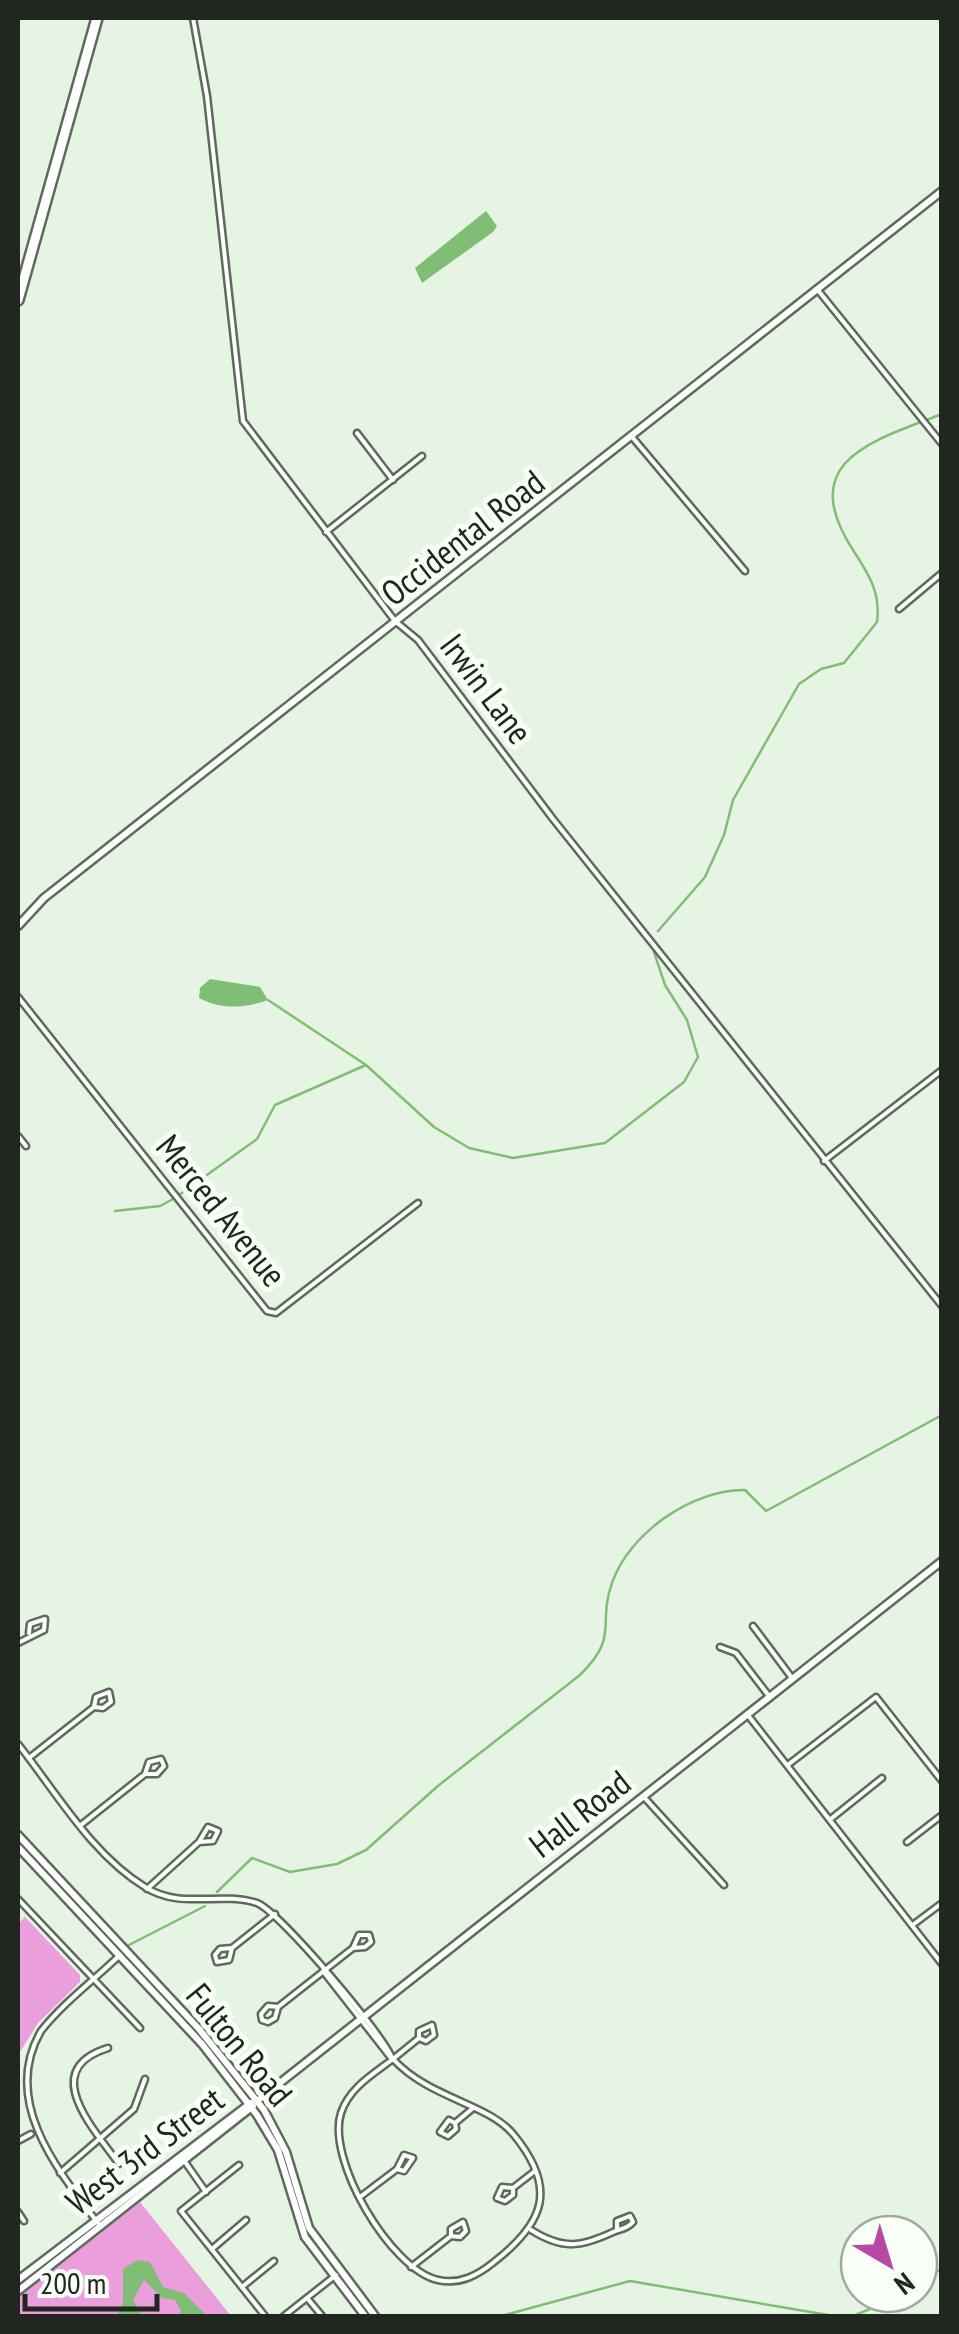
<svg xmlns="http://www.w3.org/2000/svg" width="959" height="2334" viewBox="0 0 959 2334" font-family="'PT Sans Narrow',sans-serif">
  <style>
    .green { fill: #ea9edb }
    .water { fill: #81be75 }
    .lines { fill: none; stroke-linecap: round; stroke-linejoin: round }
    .stream { stroke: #81be75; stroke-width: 2.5 }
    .minor-casing { stroke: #5e6a5c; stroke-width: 9 }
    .tertiary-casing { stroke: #5e6a5c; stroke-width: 11 }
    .secondary-casing { stroke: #5e6a5c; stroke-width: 11 }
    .primary-casing { stroke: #5e6a5c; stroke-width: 14 }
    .minor { stroke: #fff; stroke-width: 4 }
    .tertiary { stroke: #fff; stroke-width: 6 }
    .secondary { stroke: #fff; stroke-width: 6 }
    .primary { stroke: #fff; stroke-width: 9 }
    .labels { text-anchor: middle; stroke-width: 10; stroke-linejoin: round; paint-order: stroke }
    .street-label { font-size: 35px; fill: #212620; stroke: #f9fef7 }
  </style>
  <rect width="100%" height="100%" fill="#e6f4e3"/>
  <!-- green -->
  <g class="green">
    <polygon points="25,1917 80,1975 80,1982 38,2023 20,2052 18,1924"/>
    <polygon points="140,2202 231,2316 18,2316 18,2296"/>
  </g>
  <!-- water -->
  <g class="water">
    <polygon points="486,211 497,226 493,232 422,283 415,268"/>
    <path d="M210,979L260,987L268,1000C246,1008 220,1010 199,998L200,988Z"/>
    <polygon points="137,2260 150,2262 163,2287 184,2293 207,2316 178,2316 181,2311 175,2300 162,2298 144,2280 133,2300 142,2316 117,2316 123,2303 123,2269"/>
  </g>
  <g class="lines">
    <!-- stream -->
    <g class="stream">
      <path d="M658,931L705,877L724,835L733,800L799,684L821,669L844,663L877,622C881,592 868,573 853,550C795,460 873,441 942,414"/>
      <polyline points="268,1000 366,1065"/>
      <polyline points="179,1195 257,1139 275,1105 366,1065 434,1127 469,1148 513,1158 605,1143 684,1082 698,1057 687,1020 665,985 654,952"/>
      <polyline points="115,1211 160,1206 175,1198"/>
      <path d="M217,1892L252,1858L290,1872L337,1864L366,1850L439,1785L580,1675C620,1636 597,1625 612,1583C629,1533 693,1489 745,1490L766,1511L942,1415"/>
      <polyline points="129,1945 205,1906"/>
      <polyline points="919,2285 942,2268"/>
      <polyline points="501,2316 630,2281 834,2316"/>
      <polyline points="853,2316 906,2294"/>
    </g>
    <!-- minor casing -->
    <g class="minor-casing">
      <g id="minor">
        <polyline points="193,18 207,96 243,421 395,621 418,640 553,819 942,1306"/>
        <polyline points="817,289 942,444"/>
        <polyline points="357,433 393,480"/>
        <polyline points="633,438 745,571"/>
        <polyline points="326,532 422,456"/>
        <polyline points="899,609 942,573"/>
        <polyline points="18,997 267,1311 276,1313 418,1203"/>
        <polyline points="18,1136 26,1146"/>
        <polyline points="824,1161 942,1070"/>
        <polyline points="753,1626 792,1678"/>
        <polyline points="18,1643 44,1630 45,1619 30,1624 29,1633"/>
        <polyline points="720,1647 736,1653 769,1696"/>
        <polyline points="747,1714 942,1964"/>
        <path d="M18,1744C56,1792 92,1855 145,1887C181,1910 219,1891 257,1903C279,1911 383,2034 392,2058"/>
        <polyline points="29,1758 94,1707 103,1708 111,1702 109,1692 96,1697 94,1707"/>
        <polyline points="789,1764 876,1697 942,1781"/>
        <polyline points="643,1796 724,1885"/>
        <polyline points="832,1818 882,1778"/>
        <polyline points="81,1825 145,1774 157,1774 164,1766 161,1759 149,1762 145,1774"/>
        <polyline points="907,1842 942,1815"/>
        <polyline points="147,1889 199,1842 213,1841 218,1831 208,1827 199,1842"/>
        <polyline points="18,1899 140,2028"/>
        <polyline points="914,1924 942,1903"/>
        <polyline points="232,1948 229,1960 217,1962 215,1955 220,1949 232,1948 275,1914"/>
        <polyline points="323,1971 391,2058"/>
        <polyline points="278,2007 275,2018 268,2022 262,2020 261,2014 268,2006 278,2007 353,1948 365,1947 371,1942 369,1935 359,1935 353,1948"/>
        <path d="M108,2048C37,2070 95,2130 119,2164L149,2141"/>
        <path d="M393,2059C430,2099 488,2103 514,2135C558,2189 544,2223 494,2262C478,2275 460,2285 438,2280C390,2269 326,2159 341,2113C349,2088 373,2074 393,2059Z"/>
        <polyline points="393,2059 419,2038 426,2041 434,2035 432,2025 419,2031 419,2038"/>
        <polyline points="455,2123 456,2129 448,2136 440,2132 449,2120 455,2123 472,2109"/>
        <polyline points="18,2141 31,2134"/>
        <polyline points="183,2159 206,2192"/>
        <polyline points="239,2165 181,2211 265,2316"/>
        <polyline points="60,2173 134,2109 145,2079"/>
        <polyline points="513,2188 513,2195 505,2201 497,2198 502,2187 513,2188 535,2171"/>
        <polyline points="360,2197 397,2169 404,2171 413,2158 404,2155 397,2169"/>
        <polyline points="18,2212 24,2221"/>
        <path d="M101,2227C59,2172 0,2102 41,2031C63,2003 94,1980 120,1955"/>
        <path d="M531,2230C563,2250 581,2247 613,2232C621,2228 626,2230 633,2222L630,2216L617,2221V2229"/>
        <polyline points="212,2249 246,2220"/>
        <polyline points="411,2267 451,2236 460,2237 466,2231 463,2222 451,2229 451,2236"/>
        <polyline points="242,2287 274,2261"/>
        <polyline points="307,2298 322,2316"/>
        <polyline points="284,2316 336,2275"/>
      </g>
    </g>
    <!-- tertiary casing -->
    <g class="tertiary-casing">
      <g id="tertiary">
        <polyline points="18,926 44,898 942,191"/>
        <polyline points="257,2101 942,1561"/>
      </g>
    </g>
    <!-- secondary casing -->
    <g class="secondary-casing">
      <g id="secondary">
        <polyline points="18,1835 199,2029 264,2110 286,2152 309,2228 375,2316"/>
        <polyline points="18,1847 202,2044 257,2115 278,2150 305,2237 365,2316"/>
        <polyline points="18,2280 251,2103"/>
        <polyline points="18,2291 253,2106"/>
      </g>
    </g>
    <!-- primary casing -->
    <g class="primary-casing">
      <polyline id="primary" points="18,300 97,18"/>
    </g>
    <!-- minor -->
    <use href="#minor" class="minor"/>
    <!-- tertiary -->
    <use href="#tertiary" class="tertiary"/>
    <!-- secondary -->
    <use href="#secondary" class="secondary"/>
    <!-- primary -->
    <use href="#primary" class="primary"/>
  </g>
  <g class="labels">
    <!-- street labels -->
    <g class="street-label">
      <text transform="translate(463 538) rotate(-38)" y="12">Occidental Road</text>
      <text transform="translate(486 689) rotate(53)" y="12">Irwin Lane</text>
      <text transform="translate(221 1211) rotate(51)" y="12">Merced Avenue</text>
      <text transform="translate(580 1814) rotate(-38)" y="12">Hall Road</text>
      <text transform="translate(239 2045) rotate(51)" y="12">Fulton Road</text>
      <text transform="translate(145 2151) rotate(-37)" y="12">West 3rd Street</text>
    </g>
  </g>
  <!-- border -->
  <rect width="959" height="2334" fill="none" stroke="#212620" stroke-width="40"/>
  <!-- north arrow -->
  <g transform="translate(889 2264) rotate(142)"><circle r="48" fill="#f9fef7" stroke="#a3a8a1" stroke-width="2.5"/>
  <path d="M0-8L18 38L0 25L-18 38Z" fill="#b749a6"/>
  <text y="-15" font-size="28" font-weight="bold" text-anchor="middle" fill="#212620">N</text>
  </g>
  <!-- scale -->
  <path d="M25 2294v15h132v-15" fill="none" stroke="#212620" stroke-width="5"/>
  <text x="40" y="2294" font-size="30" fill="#212620" stroke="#f9fef7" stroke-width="8" paint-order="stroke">200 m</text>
</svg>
